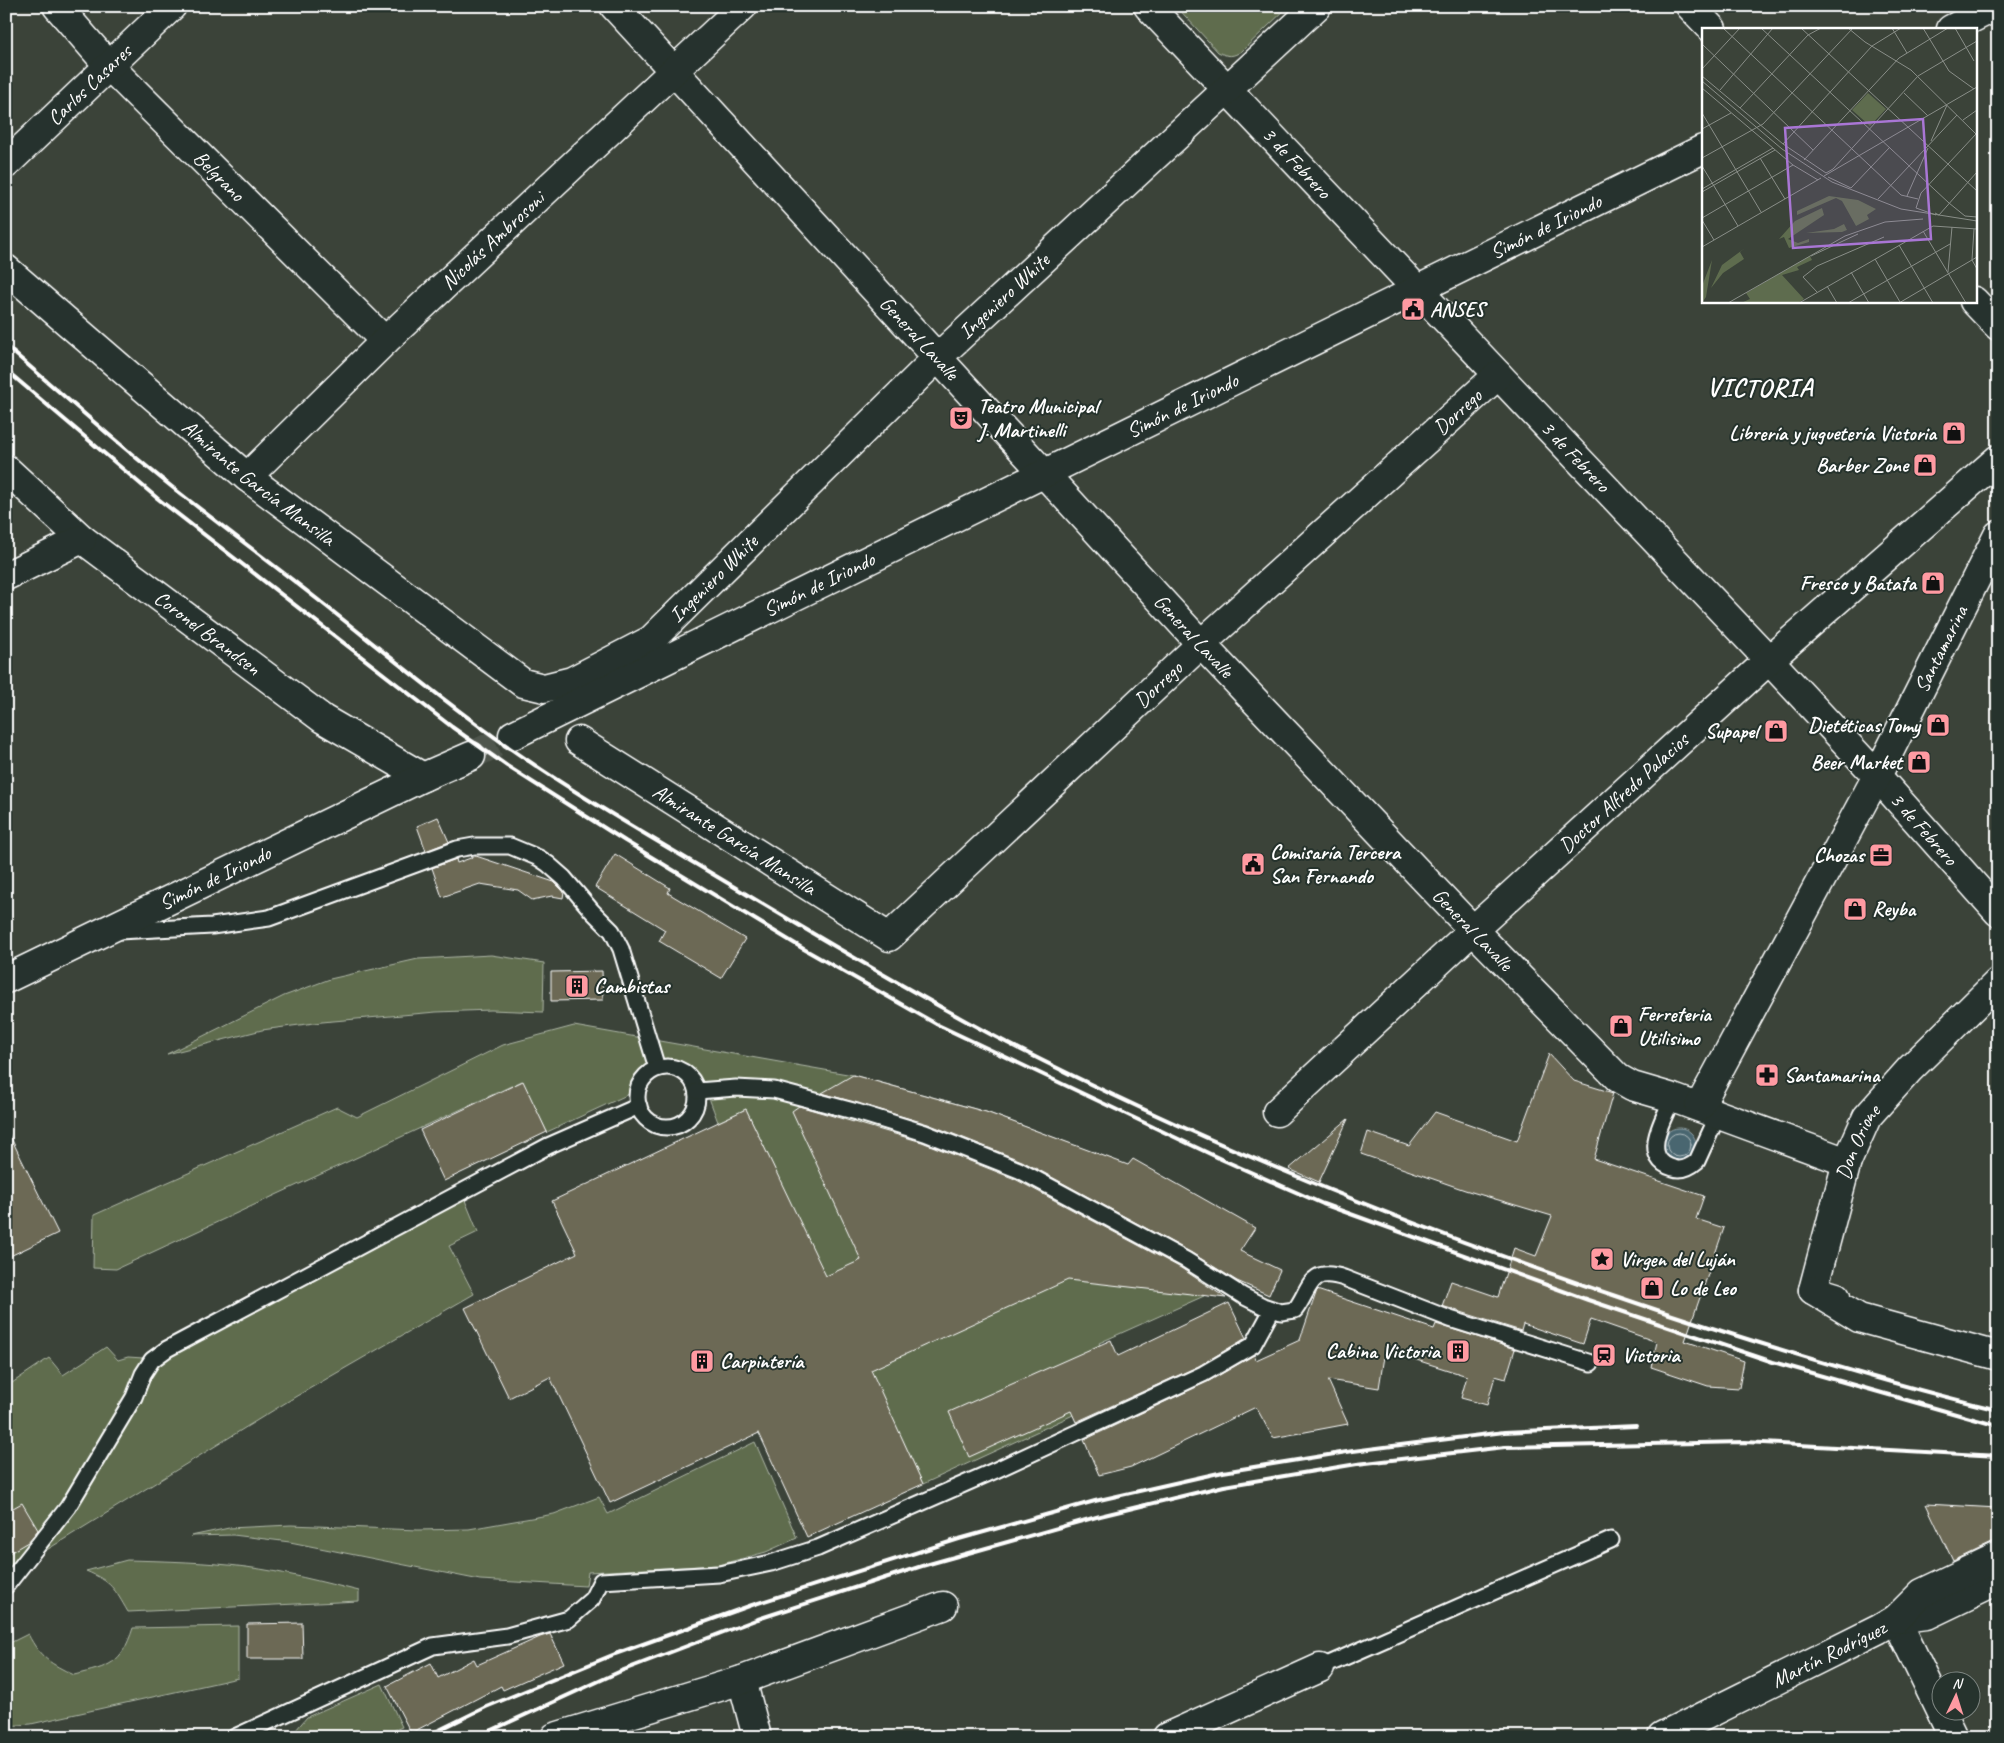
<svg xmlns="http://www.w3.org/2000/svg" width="2004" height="1743" viewBox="0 0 2004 1743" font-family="Caveat,sans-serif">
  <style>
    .green { fill: #5e6c4e; stroke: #aeb6a6 }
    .water { fill: #49666f; stroke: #92a3a9 }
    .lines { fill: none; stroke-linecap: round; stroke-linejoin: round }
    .shore { stroke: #b6c2c5; stroke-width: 1 }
    .building { fill: #6c6955; stroke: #fff }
    .secondary-tunnel { stroke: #4f564d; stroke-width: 28; stroke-dasharray: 28 14; stroke-linecap: butt }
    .lane-casing { stroke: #fff; stroke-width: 19 }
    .street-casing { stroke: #fff; stroke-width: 31 }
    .secondary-casing { stroke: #fff; stroke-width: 31 }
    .lane { stroke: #26332d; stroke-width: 15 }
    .street { stroke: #26332d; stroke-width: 28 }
    .secondary { stroke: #26332d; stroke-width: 28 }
    .rail { stroke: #fff; stroke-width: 4 }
    .labels { text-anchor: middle; stroke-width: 4; stroke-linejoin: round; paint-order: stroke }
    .street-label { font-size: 21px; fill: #fff; stroke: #26332d }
    .poi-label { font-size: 21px; font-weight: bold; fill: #fff; stroke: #26332d; text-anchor: start }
    .district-label { font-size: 26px; font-weight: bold; letter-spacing: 1px; fill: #fff; stroke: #26332d }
    .inset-road { fill: none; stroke: #898e88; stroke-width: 1 }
    .view { fill: #a976d5; fill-opacity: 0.15; stroke: #a976d5; stroke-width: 2.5 }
    .inset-edge { fill: none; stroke: #fff; stroke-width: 2.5 }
  </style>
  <rect width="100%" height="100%" fill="#3b4339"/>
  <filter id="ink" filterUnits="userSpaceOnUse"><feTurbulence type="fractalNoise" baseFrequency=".02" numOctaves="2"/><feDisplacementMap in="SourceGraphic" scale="10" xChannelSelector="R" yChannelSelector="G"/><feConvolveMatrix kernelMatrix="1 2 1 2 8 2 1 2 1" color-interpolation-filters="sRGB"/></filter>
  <g filter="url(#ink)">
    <!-- green -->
    <g class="green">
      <path d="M1176,6H1289L1242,51C1233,57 1228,57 1218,52Z"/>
      <polygon points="491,955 544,963 543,1012 491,1010 436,1012 322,1022 262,1030 167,1054 284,996 330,979 418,959"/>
      <path d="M574,1026L853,1075L986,1112L1113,1160L1229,1256L1204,1296L1099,1343L1121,1393L923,1484L746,1109L718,1122C712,1107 707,1089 698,1076C683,1054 651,1054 635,1076C632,1080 631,1088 629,1094L547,1132L522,1081L116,1269L93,1268L94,1215L337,1107L357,1117L503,1045Z"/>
      <polygon points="462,1193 478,1232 449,1246 474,1294 295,1397 6,1575 6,1387 49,1358 63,1375 106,1347 118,1360 128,1357 143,1358 167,1349"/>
      <polygon points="755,1442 797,1538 766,1552 718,1565 588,1572 586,1586 480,1580 290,1542 233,1535 191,1536 229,1528 291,1525 418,1530 469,1529 554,1514 599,1497 608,1514"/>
      <path d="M127,1560C167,1561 207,1562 246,1567C285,1572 322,1582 359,1591V1601L128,1612C114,1588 112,1582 86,1571Z"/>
      <path d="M238,1626V1678L31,1724L6,1726V1645L28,1634C41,1659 50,1663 74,1675C110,1666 121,1665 133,1628Z"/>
      <polygon points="382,1684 402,1727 388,1733 389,1737 290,1737 307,1717"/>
    </g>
    <!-- water -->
    <circle class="water" cx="1679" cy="1145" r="17"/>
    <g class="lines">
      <!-- shore -->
      <circle class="shore" cx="1679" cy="1145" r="12"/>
    </g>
    <!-- building -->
    <g class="building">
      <polygon points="438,817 449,842 426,851 417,826"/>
      <polygon points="615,854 670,888 668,893 745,939 721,978 659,941 665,930 595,887"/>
      <polygon points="476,856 554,882 564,892 563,898 552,896 532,900 518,890 480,884 442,897 432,868 456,859 457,863"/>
      <polygon points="602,971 603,1000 551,1001 551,972"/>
      <polygon points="1549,1054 1574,1081 1613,1093 1594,1159 1704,1196 1696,1219 1724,1228 1685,1341 1744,1361 1739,1388 1708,1386 1651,1367 1657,1342 1591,1319 1583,1344 1523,1324 1521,1331 1442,1306 1451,1281 1498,1297 1514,1248 1536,1256 1552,1216 1465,1190 1361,1154 1368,1132 1409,1146 1435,1112 1517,1141"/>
      <polygon points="853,1075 986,1112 1128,1165 1133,1159 1255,1228 1240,1251 1280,1270 1269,1295 1237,1281 1190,1252 1022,1161 928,1124 822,1093"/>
      <polygon points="523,1081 547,1132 444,1181 420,1130"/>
      <polygon points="799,1106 922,1142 1015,1179 1181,1268 1226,1298 1068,1280 871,1370 923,1484 807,1537 759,1433 610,1503 550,1377 509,1398 465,1308 577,1253 552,1201 746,1109 826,1276 861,1260 792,1111"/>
      <polygon points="1348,1119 1319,1182 1289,1169"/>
      <polygon points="6,1128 58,1233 6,1258"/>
      <polygon points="1317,1290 1434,1329 1436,1324 1515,1349 1506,1379 1495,1376 1487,1405 1461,1398 1467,1376 1385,1350 1379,1388 1328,1380 1348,1424 1273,1438 1256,1407 1131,1467 1099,1475 1084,1440 1207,1382 1254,1355 1256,1360 1300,1340"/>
      <polygon points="1229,1303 1246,1338 1199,1366 1076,1422 1071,1411 969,1457 949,1412 1111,1340 1118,1356"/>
      <polygon points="22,1503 38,1530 28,1542 6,1555 6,1512"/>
      <polygon points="1926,1504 1998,1508 1998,1542 1991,1543 1953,1561"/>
      <polygon points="302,1623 303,1659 247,1659 247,1624"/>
      <polygon points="550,1634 564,1663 503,1690 501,1686 411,1733 387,1686 431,1663 438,1678 474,1659 477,1665 540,1637"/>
    </g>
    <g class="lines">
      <!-- secondary-tunnel -->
      <polyline class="secondary-tunnel" points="471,756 513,735"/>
      <!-- lane casing -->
      <g class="lane-casing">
        <g id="lane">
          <polyline points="119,931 212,926 269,918 457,849 474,846 510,846 539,858 548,864 564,878 592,911 612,931 621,949 657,1068"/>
          <circle cx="667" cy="1097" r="30"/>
          <path d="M697,1091L736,1088L774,1090L857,1112L925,1133L1019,1170L1186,1260L1243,1296L1263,1306L1281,1312L1295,1310C1311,1289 1308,1266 1344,1278L1450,1319L1591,1363"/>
          <path d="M1673,1098C1664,1117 1639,1158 1673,1168C1682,1171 1690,1167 1697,1161L1718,1115"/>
          <polyline points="6,1586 68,1507 134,1397 143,1374 152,1360 167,1349 548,1146 639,1106"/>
          <polyline points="1320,1668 1611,1540"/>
          <polyline points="235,1737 433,1646 507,1636 569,1619 592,1599 601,1581 719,1574 771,1563 818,1548 996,1470 1203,1374 1253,1345 1272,1310"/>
        </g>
      </g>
      <!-- street casing -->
      <g class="street-casing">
        <g id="street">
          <path id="s1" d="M57,6L109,66L385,341"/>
          <path id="s2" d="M614,6L1201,644L1473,930L1618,1078L1632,1086L1673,1098L1847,1162"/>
          <path id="s3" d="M1148,6L1769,660L1877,776L1998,912"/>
          <polyline points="1690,6 1712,29"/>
          <path id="s4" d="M6,164L172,6"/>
          <path id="s5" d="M6,269L247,477L523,683L544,688L572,681L651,640L938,357L1317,6"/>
          <polyline points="1974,301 1998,326"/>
          <path id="s6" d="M6,469L82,539L323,719L423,777"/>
          <path id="s7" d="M247,477L385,341L743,6"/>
          <polyline points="6,576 82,539"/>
          <path id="s8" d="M579,741L889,937L1201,644L1498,375"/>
          <path id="s9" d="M1699,1107L1877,776L1998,535"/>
          <path id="s10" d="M1277,1112L1473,930L1769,660L1998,459"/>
          <path id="s11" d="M1836,1297L1813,1290L1847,1162L1867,1117L1910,1069L1998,982"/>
          <polyline points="1896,1619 1953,1737"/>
          <polyline points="742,1680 757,1737"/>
          <polyline points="555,1737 742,1680 943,1606"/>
          <polyline points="1167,1737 1320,1668"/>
          <path id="s12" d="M1662,1737L1879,1629L1896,1619L1927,1615L1998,1581"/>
        </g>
      </g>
      <!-- secondary casing -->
      <g class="secondary-casing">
        <g id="secondary">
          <polyline points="1951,29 1997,6"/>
          <path id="s13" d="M513,735L1703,149"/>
          <path id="s14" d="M6,979L423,777L471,756"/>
          <polyline points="1813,1290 1859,1318 1998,1356"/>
          <polyline points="1896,1619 1922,1593 1998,1557"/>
        </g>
      </g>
      <!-- lane -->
      <use href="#lane" class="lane"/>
      <!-- street -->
      <use href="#street" class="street"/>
      <!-- secondary -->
      <use href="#secondary" class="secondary"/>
      <!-- rail -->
      <g class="rail">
        <path d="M6,346C61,393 115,442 172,487C220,525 269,561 317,599C383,651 448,705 517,753C589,803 666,846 741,891C823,940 906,989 990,1034C1203,1145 1428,1234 1657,1310C1769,1347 1882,1382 1998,1410"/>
        <polyline points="6,370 157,498 452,727 507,766 625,841 802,948 938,1025 1223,1160 1323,1204 1588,1300 1773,1362 1998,1426"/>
        <polyline points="425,1737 486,1707 615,1654 752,1605 959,1539 1095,1501 1223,1472 1353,1451 1504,1432 1636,1426"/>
        <polyline points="477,1737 621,1671 758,1619 922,1566 1100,1516 1224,1486 1357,1464 1505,1447 1745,1442 1998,1456"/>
      </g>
    </g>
  </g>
  <!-- icons -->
  <defs>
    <g id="civic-square" transform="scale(1.25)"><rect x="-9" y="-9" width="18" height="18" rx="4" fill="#ff9aa2" stroke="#26332d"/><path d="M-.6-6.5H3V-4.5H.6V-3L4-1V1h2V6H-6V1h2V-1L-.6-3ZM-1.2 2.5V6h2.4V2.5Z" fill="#111"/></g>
    <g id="theatre-square" transform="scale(1.25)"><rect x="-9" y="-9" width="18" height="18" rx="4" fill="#ff9aa2" stroke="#26332d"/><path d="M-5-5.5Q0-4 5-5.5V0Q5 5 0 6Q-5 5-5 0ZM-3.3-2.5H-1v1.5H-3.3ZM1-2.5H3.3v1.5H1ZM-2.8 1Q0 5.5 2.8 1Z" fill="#111"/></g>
    <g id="shop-square" transform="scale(1.25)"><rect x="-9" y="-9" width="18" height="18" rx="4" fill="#ff9aa2" stroke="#26332d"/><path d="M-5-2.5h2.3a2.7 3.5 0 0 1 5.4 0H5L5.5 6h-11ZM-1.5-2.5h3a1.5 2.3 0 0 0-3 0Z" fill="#111"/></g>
    <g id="office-square" transform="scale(1.25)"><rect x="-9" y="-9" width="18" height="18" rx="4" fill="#ff9aa2" stroke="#26332d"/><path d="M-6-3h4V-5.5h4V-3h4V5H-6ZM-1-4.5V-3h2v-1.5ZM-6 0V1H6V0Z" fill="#111"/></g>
    <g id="building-square" transform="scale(1.25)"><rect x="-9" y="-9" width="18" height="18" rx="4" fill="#ff9aa2" stroke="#26332d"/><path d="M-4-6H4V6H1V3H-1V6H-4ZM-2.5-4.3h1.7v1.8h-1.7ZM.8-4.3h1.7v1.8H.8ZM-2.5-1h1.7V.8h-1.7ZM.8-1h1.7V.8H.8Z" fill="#111"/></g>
    <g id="pharmacy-square" transform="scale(1.25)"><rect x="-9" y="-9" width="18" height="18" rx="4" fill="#ff9aa2" stroke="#26332d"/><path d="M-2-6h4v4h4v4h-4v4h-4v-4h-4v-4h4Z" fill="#111"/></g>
    <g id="sight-square" transform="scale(1.25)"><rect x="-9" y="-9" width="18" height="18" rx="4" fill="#ff9aa2" stroke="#26332d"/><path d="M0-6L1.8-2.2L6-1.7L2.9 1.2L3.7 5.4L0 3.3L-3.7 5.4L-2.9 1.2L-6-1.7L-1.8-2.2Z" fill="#111"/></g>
    <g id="station-square" transform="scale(1.25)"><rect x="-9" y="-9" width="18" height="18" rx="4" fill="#ff9aa2" stroke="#26332d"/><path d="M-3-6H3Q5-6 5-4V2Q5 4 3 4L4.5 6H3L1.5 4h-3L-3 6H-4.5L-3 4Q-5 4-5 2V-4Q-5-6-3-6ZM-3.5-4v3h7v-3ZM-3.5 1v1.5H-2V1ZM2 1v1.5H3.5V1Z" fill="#111"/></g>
  </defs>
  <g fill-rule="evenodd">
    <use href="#civic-square" x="1413" y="309"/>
    <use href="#theatre-square" x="961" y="418"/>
    <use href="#shop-square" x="1954" y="433"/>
    <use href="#shop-square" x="1925" y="465"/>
    <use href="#shop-square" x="1933" y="583"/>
    <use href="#shop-square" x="1938" y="725"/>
    <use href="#shop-square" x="1776" y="731"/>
    <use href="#shop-square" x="1919" y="762"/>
    <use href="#office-square" x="1881" y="855"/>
    <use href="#civic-square" x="1253" y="864"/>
    <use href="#shop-square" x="1855" y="909"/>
    <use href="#building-square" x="577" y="986"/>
    <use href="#shop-square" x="1621" y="1026"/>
    <use href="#pharmacy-square" x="1767" y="1075"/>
    <use href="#sight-square" x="1602" y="1259"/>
    <use href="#shop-square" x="1652" y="1288"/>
    <use href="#building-square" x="1458" y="1351"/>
    <use href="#station-square" x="1604" y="1355"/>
    <use href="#building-square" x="702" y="1361"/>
  </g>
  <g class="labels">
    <!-- street labels -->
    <g class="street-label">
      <text dy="7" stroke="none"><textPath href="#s4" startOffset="115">Carlos Casares</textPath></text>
      <text dy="7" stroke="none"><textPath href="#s3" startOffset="216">3 de Febrero</textPath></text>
      <text dy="7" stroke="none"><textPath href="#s1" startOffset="235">Belgrano</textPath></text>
      <text dy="7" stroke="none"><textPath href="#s13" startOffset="1151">Simón de Iriondo</textPath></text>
      <text dy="7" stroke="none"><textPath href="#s7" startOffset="341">Nicolás Ambrosoni</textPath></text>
      <text dy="7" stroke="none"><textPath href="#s5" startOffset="1295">Ingeniero White</textPath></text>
      <text dy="7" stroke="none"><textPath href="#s2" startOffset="451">General Lavalle</textPath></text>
      <text dy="7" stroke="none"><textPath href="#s13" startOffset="746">Simón de Iriondo</textPath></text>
      <text dy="7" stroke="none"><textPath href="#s8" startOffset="1141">Dorrego</textPath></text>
      <text dy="7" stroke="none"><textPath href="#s3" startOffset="621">3 de Febrero</textPath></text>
      <text dy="7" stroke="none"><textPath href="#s5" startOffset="331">Almirante García Mansilla</textPath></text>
      <text dy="7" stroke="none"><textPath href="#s5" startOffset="890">Ingeniero White</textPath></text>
      <text dy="7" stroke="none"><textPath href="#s13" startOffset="341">Simón de Iriondo</textPath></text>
      <text dy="7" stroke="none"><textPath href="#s6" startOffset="260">Coronel Brandsen</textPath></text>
      <text dy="7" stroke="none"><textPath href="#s2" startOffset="856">General Lavalle</textPath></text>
      <text dy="7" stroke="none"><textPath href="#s9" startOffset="518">Santamarina</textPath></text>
      <text dy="7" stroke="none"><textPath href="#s8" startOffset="736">Dorrego</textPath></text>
      <text dy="7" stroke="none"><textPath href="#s10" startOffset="471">Doctor Alfredo Palacios</textPath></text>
      <text dy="7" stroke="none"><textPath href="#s3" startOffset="1131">3 de Febrero</textPath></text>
      <text dy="7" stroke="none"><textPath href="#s8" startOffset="184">Almirante García Mansilla</textPath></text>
      <text dy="7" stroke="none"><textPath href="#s14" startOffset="232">Simón de Iriondo</textPath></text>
      <text dy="7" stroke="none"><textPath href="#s2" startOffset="1261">General Lavalle</textPath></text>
      <text dy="7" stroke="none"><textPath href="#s11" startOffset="179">Don Orione</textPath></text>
      <text dy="7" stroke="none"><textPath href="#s12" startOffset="186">Martín Rodríguez</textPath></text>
    </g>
    <!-- poi labels -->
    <g class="poi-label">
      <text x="1430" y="316">ANSES</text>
      <text x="978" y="413">Teatro Municipal<tspan x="978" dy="24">J. Martinelli</tspan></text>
      <text x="1936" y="440" text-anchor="end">Librería y juguetería Victoria</text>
      <text x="1908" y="472" text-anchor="end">Barber Zone</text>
      <text x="1916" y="590" text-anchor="end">Fresco y Batata</text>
      <text x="1920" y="732" text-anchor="end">Dietéticas Tomy</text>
      <text x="1758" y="738" text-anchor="end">Supapel</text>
      <text x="1902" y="769" text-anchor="end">Beer Market</text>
      <text x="1270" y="859">Comisaría Tercera<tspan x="1270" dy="24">San Fernando</tspan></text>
      <text x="1864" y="862" text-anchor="end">Chozas</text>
      <text x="1872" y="916">Reyba</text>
      <text x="594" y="993">Cambistas</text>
      <text x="1638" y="1021">Ferreteria<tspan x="1638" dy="24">Utilisimo</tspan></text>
      <text x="1784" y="1082">Santamarina</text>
      <text x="1620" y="1266">Virgen del Luján</text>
      <text x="1670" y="1295">Lo de Leo</text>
      <text x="1440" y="1358" text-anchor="end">Cabina Victoria</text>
      <text x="1622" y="1362">Victoria</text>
      <text x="720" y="1368">Carpintería</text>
    </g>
    <!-- district labels -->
    <g class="district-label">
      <text x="1760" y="396">VICTORIA</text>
    </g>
  </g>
  <!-- overview -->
  <g transform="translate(1702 28)">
    <rect width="275" height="275" fill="#3b4339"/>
    <path d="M166,65L184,81L168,98L150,82ZM127,168L156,172L174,181L165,187L167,191L154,198L140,173L134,170L95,187V183ZM120,180L122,187L86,211L96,215L107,211V214L87,220L82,209L77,211L93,193ZM142,196L145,202L140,204L104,205L132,201ZM43,220L38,224L42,231L21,245L9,260L20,237ZM108,228L110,232L95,239L97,242L80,247L102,271L96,275H39L48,271L44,265ZM10,232L4,269L0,275V258Z" fill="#5e6c4e"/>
    <path class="inset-road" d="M21,0L199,167L216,171M59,0L247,175L263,188L275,189M99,0L275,163M146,0L163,14L209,42L275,107M190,0L205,25M221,0L247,43L272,61M253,0L272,33M0,16L111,122M0,41L38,0M0,48L81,116L124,145L131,141L216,48L275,13M0,53L80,121L130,154L199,181L275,193M0,60L91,137L116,152M18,62L71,0M202,65L226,88M38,80L106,7L119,0M0,85L59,184M261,92L275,82M0,101L29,85M229,113L245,77M81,116L170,18L199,0M0,130L61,96L151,0M58,130L83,171M102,132L197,30L246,0M0,138L36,198M122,148L275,59M126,149L149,160L188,119M0,161L71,120M0,164L73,122M205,168L226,120M176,171L255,87M214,180L219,165L274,106M214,180L234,187M233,185L237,187L275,144M0,190L91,137M0,192L12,212M272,201L270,232L275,241M221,203L264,275M197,217L231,275M0,219L119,150M109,228L156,206M173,231L198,274M149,244L167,275M246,244L250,199M125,258L135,275M115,264L101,249L115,238L182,209M26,275L143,208L183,194L221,191M97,275L231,198L275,201M146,275L248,216M197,275L275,229"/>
    <path class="view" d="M221,91L229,211L91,220L83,100Z"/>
    <rect width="275" height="275" class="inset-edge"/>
  </g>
  <!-- margin -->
  <rect width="2004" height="1743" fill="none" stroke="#26332d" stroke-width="25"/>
  <rect x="12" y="12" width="1979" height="1718" fill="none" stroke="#fff" stroke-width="2" filter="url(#ink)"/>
  <!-- north arrow -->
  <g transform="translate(1956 1696) rotate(4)"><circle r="24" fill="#26332d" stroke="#7d8581"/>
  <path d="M0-4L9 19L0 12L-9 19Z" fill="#ff9aa2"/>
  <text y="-8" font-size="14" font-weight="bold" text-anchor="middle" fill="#ffffff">N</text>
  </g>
</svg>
